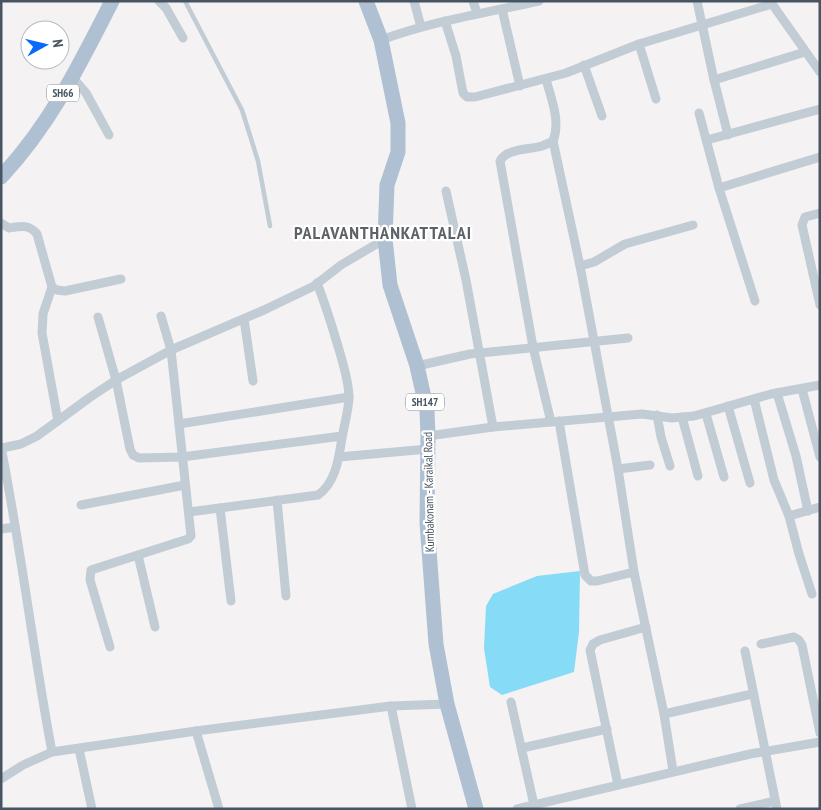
<svg xmlns="http://www.w3.org/2000/svg" width="821" height="810" viewBox="0 0 821 810" font-family="'PT Sans Narrow',sans-serif">
  <style>
    .water { fill: #86dbf6 }
    .lines { fill: none; stroke-linecap: round; stroke-linejoin: round }
    .service { stroke: #c2ccd5; stroke-width: 4.5 }
    .minor { stroke: #c2ccd5; stroke-width: 9 }
    .primary { stroke: #afc0d3; stroke-width: 15 }
    .labels { text-anchor: middle; stroke-width: 4.5; stroke-linejoin: round; paint-order: stroke }
    .shield { fill: #fff; stroke: #7e8891; stroke-width: 1 }
    .shield-label { font-size: 11px; font-weight: bold; fill: #475562 }
    .street-label { font-size: 12px; fill: #475562; stroke: #fff }
    .district-label { font-size: 18px; font-weight: bold; letter-spacing: 1px; fill: #5d6268; stroke: #fff }
  </style>
  <rect width="100%" height="100%" fill="#f4f2f2"/>
  <!-- water -->
  <polygon class="water" points="580,571 579,632 574,672 502,695 490,687 484,648 486,606 493,594 537,576"/>
  <g class="lines">
    <!-- service -->
    <polyline class="service" points="185,1 242,110 258,161 270,226"/>
    <!-- minor -->
    <g class="minor">
      <polyline points="159,1 166,8 183,38"/>
      <polyline points="414,1 421,27"/>
      <polyline points="473,1 477,13"/>
      <polyline points="697,1 714,80 728,135"/>
      <polyline points="770,1 820,72"/>
      <polyline points="502,9 520,86"/>
      <polyline points="445,21 456,56 463,93 467,97 475,97 566,73 639,44 772,4"/>
      <path d="M381,40C433,21 485,13 539,1"/>
      <polyline points="639,44 656,99"/>
      <polyline points="584,65 602,116"/>
      <polyline points="73,78 86,93 109,135"/>
      <path d="M546,79C551,99 561,121 553,141C549,143 545,145 542,146C529,150 507,148 500,161L533,347L551,422"/>
      <polyline points="714,80 805,52"/>
      <polyline points="699,113 719,188 755,301"/>
      <polyline points="707,140 820,109"/>
      <polyline points="553,141 580,266 618,469 634,572 664,714 673,771"/>
      <polyline points="719,188 820,157"/>
      <polyline points="446,191 466,280 493,427"/>
      <polyline points="820,213 805,217 802,225 820,305"/>
      <path d="M1,223L9,228C21,226 29,224 37,234L52,287L57,290L65,291L121,279"/>
      <polyline points="580,266 594,262 625,244 693,225"/>
      <polyline points="52,287 43,314 42,333 58,421"/>
      <polyline points="98,317 116,380 130,449 133,455 139,458 182,457 342,436"/>
      <polyline points="244,319 253,381"/>
      <polyline points="417,366 470,354 628,338"/>
      <polyline points="802,389 820,457"/>
      <polyline points="777,393 796,456 808,511"/>
      <polyline points="754,399 774,480 789,516 799,554 812,594"/>
      <polyline points="728,406 750,483"/>
      <polyline points="706,414 724,477"/>
      <polyline points="657,415 661,437 670,466"/>
      <polyline points="682,417 698,476"/>
      <polyline points="559,421 585,575 591,581 597,581 634,572"/>
      <polyline points="179,424 349,397"/>
      <polyline points="428,436 493,427 642,414 672,418 694,416 771,394 820,385"/>
      <path d="M1,447C21,548 33,651 52,752"/>
      <polyline points="2,448 21,444 37,436 89,398 116,380 171,350 264,310 314,286 341,265 385,239"/>
      <polyline points="339,457 428,449"/>
      <polyline points="618,469 650,465"/>
      <polyline points="277,500 286,596"/>
      <polyline points="81,505 185,485"/>
      <polyline points="220,508 231,601"/>
      <path d="M189,512L318,495C334,484 338,463 341,444C343,429 348,414 349,398C349,383 344,367 340,353C333,329 326,306 317,283"/>
      <polyline points="789,516 820,507"/>
      <polyline points="1,529 15,527"/>
      <polyline points="138,555 155,627"/>
      <polyline points="761,644 794,637 799,640 802,645 820,733"/>
      <polyline points="110,647 90,580 91,570 188,539 191,536 171,350 161,316"/>
      <polyline points="745,651 777,809"/>
      <polyline points="511,702 534,805"/>
      <polyline points="391,706 412,809"/>
      <polyline points="664,714 752,694"/>
      <polyline points="196,731 219,809"/>
      <polyline points="522,748 607,729"/>
      <polyline points="79,749 92,809"/>
      <polyline points="1,779 23,765 52,752 196,731 391,706 447,704"/>
      <polyline points="618,785 590,650 593,644 600,640 646,627"/>
      <polyline points="517,809 750,754 820,742"/>
      <polyline points="740,809 775,801"/>
    </g>
    <!-- primary -->
    <g class="primary">
      <polyline points="366,1 381,40 398,123 398,152 387,185 385,239 390,285 417,366 427,411 428,436 427,523 436,644 447,704 476,809"/>
      <path d="M1,177C50,125 80,64 112,1"/>
    </g>
  </g>
  <g class="labels">
    <!-- shield labels -->
    <g class="shield">
      <rect x="47" y="84.5" width="32" height="17" rx="4"/>
      <rect x="406" y="393.5" width="38" height="17" rx="4"/>
    </g>
    <g class="shield-label">
      <text x="63" y="97">SH66</text>
      <text x="425" y="406">SH147</text>
    </g>
    <!-- street labels -->
    <g class="street-label">
      <text transform="translate(429 492) rotate(-91)" y="4">Kumbakonam - Karaikal Road</text>
    </g>
    <!-- district labels -->
    <g class="district-label">
      <text x="383" y="239">PALAVANTHANKATTALAI</text>
    </g>
  </g>
  <!-- border -->
  <rect width="821" height="810" fill="none" stroke="#475562" stroke-width="5"/>
  <!-- north arrow -->
  <g transform="translate(45 45) rotate(82)"><circle r="24" fill="#ffffff" stroke="#b5bbc0"/>
  <path d="M0-4L9 19L0 12L-9 19Z" fill="#076afa"/>
  <text y="-8" font-size="14" font-weight="bold" text-anchor="middle" fill="#475562">N</text>
  </g>
</svg>
